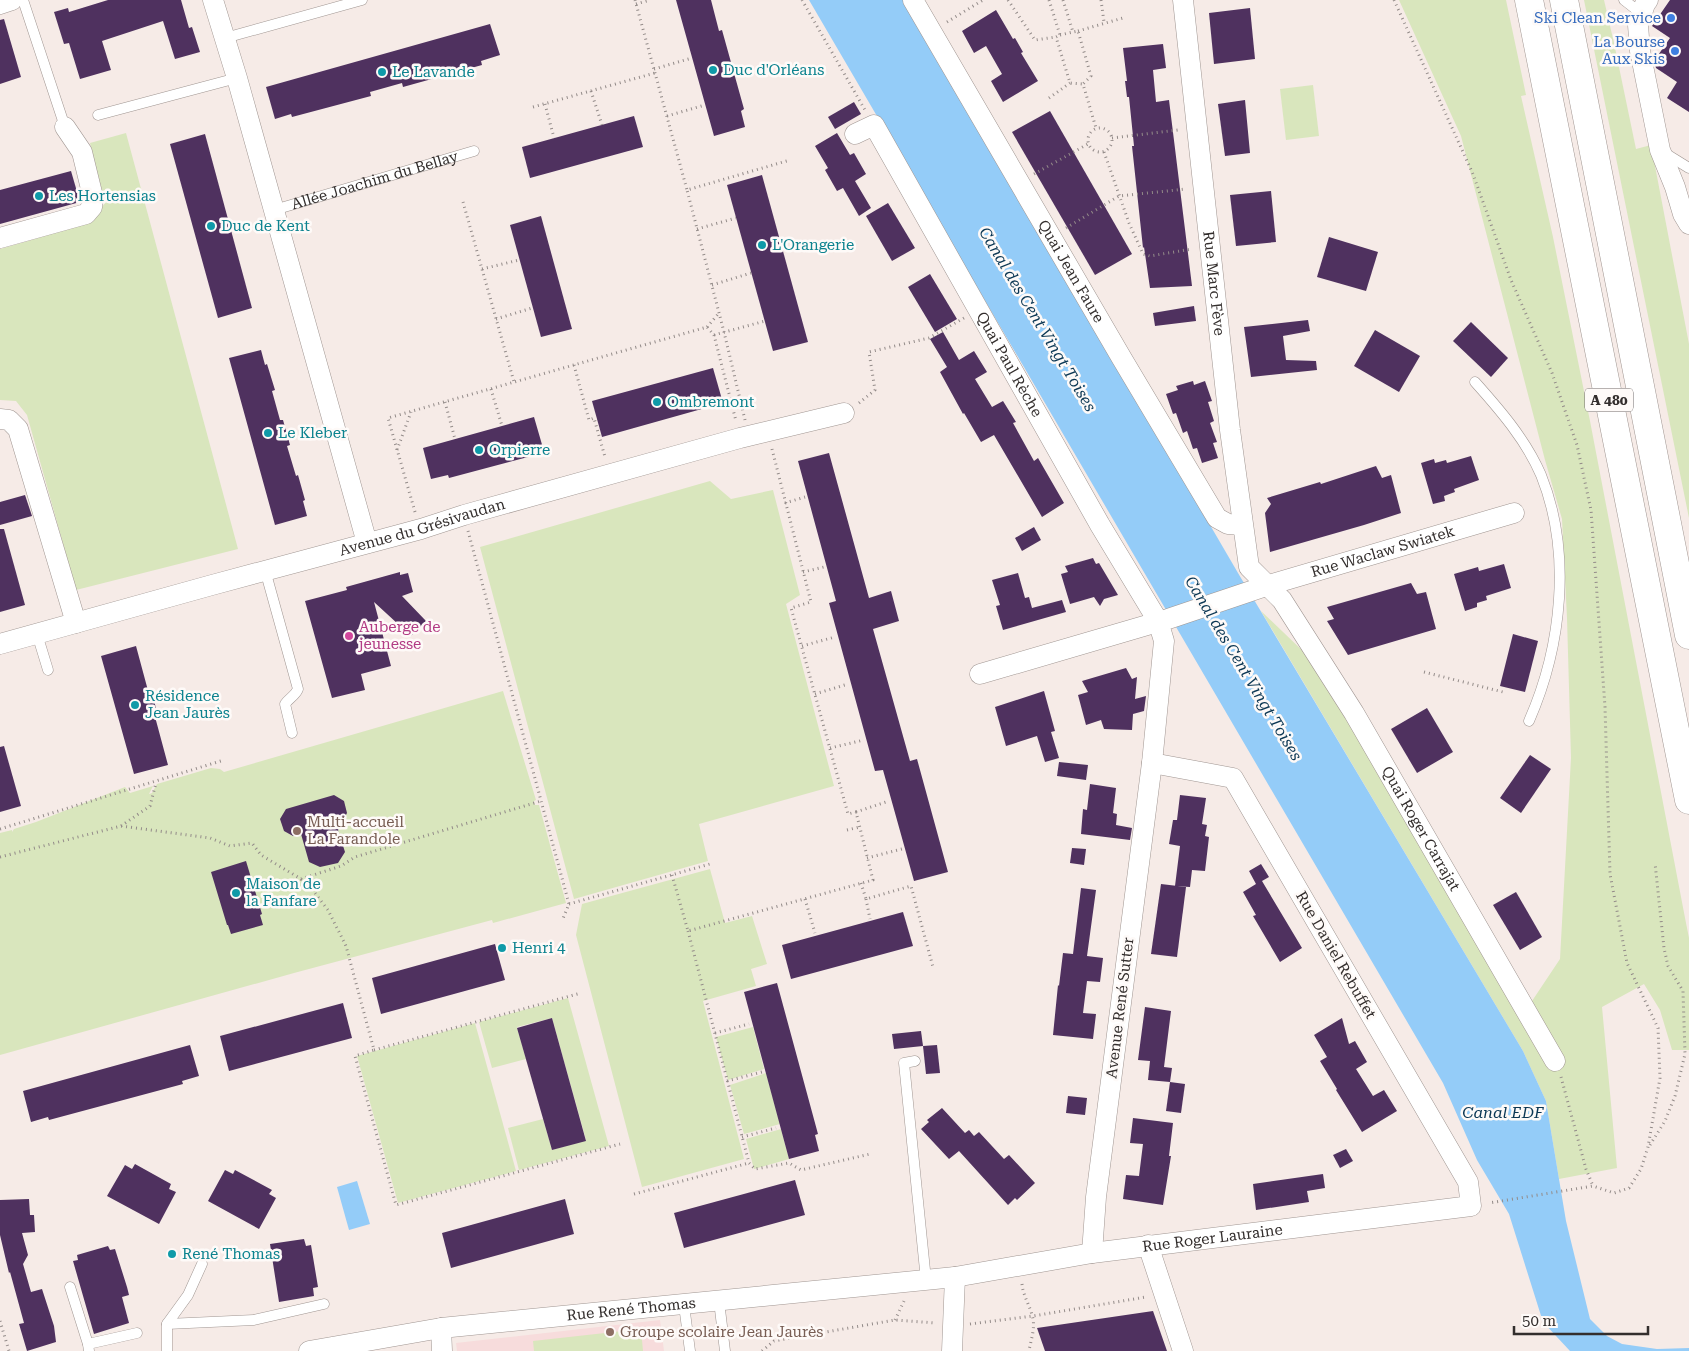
<svg xmlns="http://www.w3.org/2000/svg" width="1689" height="1351" viewBox="0 0 1689 1351" font-family="'Roboto Serif',serif">
  <style>
    .education { fill: #f7dcdc }
    .green { fill: #d9e6bd }
    .water { fill: #94ccf8 }
    .building { fill: #4f315f }
    .lines { fill: none; stroke-linecap: round; stroke-linejoin: round }
    .service-casing { stroke: #a09692; stroke-width: 11 }
    .minor-casing { stroke: #a09692; stroke-width: 21 }
    .motorway-casing { stroke: #a09692; stroke-width: 29 }
    .path { stroke: #938b89; stroke-width: 3; stroke-dasharray: 1 4; stroke-linecap: butt }
    .service { stroke: #fff; stroke-width: 10 }
    .minor { stroke: #fff; stroke-width: 20 }
    .motorway { stroke: #fff; stroke-width: 28 }
    .shop-dot { fill: #3f7fe0; stroke: #fefaf8; stroke-width: 2 }
    .culture-dot { fill: #0f9aa8; stroke: #fefaf8; stroke-width: 2 }
    .hotel-dot { fill: #d1479c; stroke: #fefaf8; stroke-width: 2 }
    .education-dot { fill: #8d6e63; stroke: #fefaf8; stroke-width: 2 }
    .labels { text-anchor: middle; stroke-width: 5; stroke-linejoin: round; paint-order: stroke }
    .shield { fill: #fefaf8; stroke: #706b6a; stroke-width: 1 }
    .shield-label { font-size: 14px; font-weight: bold; fill: #332e2d }
    .shop-label { font-size: 15px; fill: #366cbe; stroke: #fefaf8; text-anchor: end }
    .culture-label { font-size: 15px; fill: #0d838f; stroke: #fefaf8; text-anchor: start }
    .street-label { font-size: 15px; fill: #332e2d; stroke: #fefaf8 }
    .hotel-label { font-size: 15px; fill: #b23c85; stroke: #fefaf8; text-anchor: start }
    .education-label { font-size: 15px; fill: #785e54; stroke: #fefaf8; text-anchor: start }
    .water-label { font-size: 16px; font-style: italic; fill: #0b3754; stroke: #fefaf8 }
  </style>
  <rect width="100%" height="100%" fill="#f6ebe7"/>
  <!-- education -->
  <polygon class="education" points="660,1320 664,1351 457,1351 456,1343"/>
  <!-- green -->
  <g class="green">
    <polygon points="1399,0 1506,0 1526,95 1521,96 1553,237 1590,421 1686,923 1689,938 1689,1050 1672,1050 1660,1010 1644,984 1602,1007 1617,1168 1559,1179 1546,1101 1523,1051 1261,611 1307,655 1526,1010 1560,959 1571,758 1567,618 1562,519 1545,460 1461,136"/>
    <polygon points="1584,0 1604,0 1614,43 1636,149 1651,145 1689,344 1689,518"/>
    <polygon points="1313,85 1319,136 1286,140 1280,89"/>
    <polygon points="126,133 238,549 76,590 27,415 16,401 0,400 0,249 90,223 105,203 90,143"/>
    <polygon points="710,481 731,499 773,490 800,595 786,604 834,786 699,824 708,861 574,899 480,547"/>
    <polygon points="503,691 536,800 534,801 535,805 539,805 566,903 493,923 492,920 294,973 0,1055 0,833 12,830 12,832 14,829 36,822 125,787 130,793 153,786 149,794 152,793 157,784 211,768 220,769 224,772"/>
    <polygon points="710,869 725,923 752,916 767,964 751,969 756,986 703,1001 744,1159 642,1187 576,935 582,904"/>
    <polygon points="568,998 609,1146 519,1170 508,1128 543,1119 552,1150 586,1140 552,1018 517,1027 526,1059 492,1068 479,1022"/>
    <polygon points="475,1023 516,1171 398,1203 357,1056"/>
    <polygon points="753,1027 764,1069 728,1080 716,1037"/>
    <polygon points="766,1073 780,1124 744,1134 730,1085"/>
    <polygon points="781,1129 789,1159 754,1169 746,1139"/>
    <polygon points="641,1329 643,1351 534,1351 533,1341"/>
  </g>
  <!-- water -->
  <g class="water">
    <polygon points="809,0 904,0 1238,573 1523,1051 1546,1101 1566,1221 1590,1319 1607,1336 1622,1344 1657,1349 1689,1348 1689,1351 1570,1351 1543,1322 1509,1214 1477,1160 1443,1083"/>
    <polygon points="357,1181 370,1224 349,1230 337,1187"/>
  </g>
  <!-- building -->
  <g class="building">
    <polygon points="108,0 181,0 189,28 192,27 200,52 175,59 163,21 102,41 111,70 80,79 69,43 64,44 54,12 68,8 69,12"/>
    <polygon points="676,0 711,0 719,31 722,30 744,109 741,111 745,127 714,136"/>
    <polygon points="1670,0 1689,0 1689,112 1667,98 1677,82 1656,68 1654,61 1670,38 1652,26"/>
    <polygon points="1250,8 1255,59 1214,64 1209,13"/>
    <polygon points="996,10 1013,39 1015,38 1023,52 1021,53 1038,81 1003,102 991,81 1002,74 986,46 974,53 962,31"/>
    <polygon points="4,19 21,77 0,84 0,20"/>
    <polygon points="490,24 500,55 481,61 482,65 403,87 402,83 370,92 371,96 292,117 291,114 275,119 266,87"/>
    <polygon points="1163,44 1166,68 1153,70 1156,102 1169,100 1192,286 1150,288 1144,247 1143,248 1132,146 1134,146 1129,97 1127,97 1125,81 1127,81 1123,48"/>
    <polygon points="1245,100 1250,153 1225,156 1218,104"/>
    <polygon points="854,102 861,114 835,129 828,117"/>
    <polygon points="1050,111 1132,254 1095,275 1012,132"/>
    <polygon points="634,116 643,147 530,178 522,147"/>
    <polygon points="837,133 850,155 854,153 866,174 855,181 871,208 859,216 843,188 837,191 825,170 828,168 815,146"/>
    <polygon points="205,134 252,308 218,318 170,144"/>
    <polygon points="71,171 80,202 0,224 0,190"/>
    <polygon points="762,175 808,342 773,351 727,185"/>
    <polygon points="1271,191 1276,242 1236,246 1230,195"/>
    <polygon points="888,203 915,248 892,261 866,216"/>
    <polygon points="541,216 572,329 541,337 510,225"/>
    <polygon points="1329,237 1378,252 1366,291 1317,277"/>
    <polygon points="930,274 957,319 935,332 908,287"/>
    <polygon points="1194,306 1196,321 1155,326 1153,313"/>
    <polygon points="1308,320 1310,331 1283,336 1286,360 1316,361 1317,370 1251,377 1244,327"/>
    <polygon points="1471,322 1508,358 1491,377 1453,341"/>
    <polygon points="1375,330 1420,356 1399,392 1354,366"/>
    <polygon points="943,332 959,360 974,351 987,372 975,379 992,407 1003,401 1016,422 1013,423 1034,461 1038,458 1064,503 1042,517 994,435 981,442 964,413 963,414 940,372 947,367 930,339"/>
    <polygon points="261,350 265,365 267,364 275,390 272,391 280,420 283,420 290,445 287,446 296,476 298,475 305,500 303,501 307,516 275,525 229,358"/>
    <polygon points="713,368 723,403 602,437 592,401"/>
    <polygon points="1193,381 1194,385 1205,381 1212,401 1208,402 1214,421 1210,423 1217,442 1213,443 1218,458 1202,463 1197,448 1193,449 1187,431 1183,433 1176,413 1173,414 1166,394 1178,390 1176,386"/>
    <polygon points="534,417 543,448 527,453 528,457 449,478 448,475 431,479 423,448"/>
    <polygon points="829,453 869,598 891,591 899,621 873,629 910,761 917,759 948,872 914,881 883,770 875,771 829,603 836,601 798,461"/>
    <polygon points="1471,456 1479,480 1454,489 1455,492 1444,496 1445,501 1433,504 1421,463 1434,459 1435,463 1446,460 1447,463"/>
    <polygon points="1376,466 1382,478 1391,475 1401,513 1364,525 1270,552 1265,513 1271,504 1267,498 1320,482 1321,484"/>
    <polygon points="25,495 32,516 0,525 0,502"/>
    <polygon points="1034,527 1041,540 1022,551 1015,538"/>
    <polygon points="0,529 4,529 25,605 0,612"/>
    <polygon points="1093,558 1096,564 1099,563 1118,595 1104,599 1100,606 1094,597 1070,604 1061,574 1068,572 1065,566"/>
    <polygon points="1504,564 1511,588 1486,596 1487,600 1477,603 1477,607 1465,611 1454,574 1478,567 1479,571"/>
    <polygon points="400,572 400,575 408,573 413,592 402,596 426,621 411,636 374,602 391,666 361,674 365,690 332,698 305,601 347,590 346,587"/>
    <polygon points="1018,573 1025,598 1029,597 1032,608 1062,600 1066,612 1003,630 996,606 1000,605 992,580"/>
    <polygon points="1411,583 1417,594 1426,592 1436,629 1348,655 1327,621 1334,619 1327,607"/>
    <polygon points="1513,634 1538,641 1525,692 1500,686"/>
    <polygon points="136,646 150,698 153,697 157,712 154,713 168,765 134,774 101,656"/>
    <polygon points="1126,668 1132,679 1137,677 1135,699 1146,696 1144,711 1133,714 1132,730 1104,729 1101,720 1086,725 1078,695 1088,692 1082,681"/>
    <polygon points="1044,691 1055,731 1051,732 1059,758 1045,762 1037,736 1006,746 995,707"/>
    <polygon points="1427,708 1453,752 1417,773 1391,729"/>
    <polygon points="4,746 21,806 0,812 0,747"/>
    <polygon points="1530,755 1551,769 1521,813 1500,798"/>
    <polygon points="1059,762 1088,765 1086,780 1057,776"/>
    <polygon points="1090,784 1116,788 1113,813 1117,814 1116,825 1132,828 1130,840 1081,834 1083,809 1087,810"/>
    <polygon points="334,795 344,801 347,813 338,830 345,852 338,863 320,867 309,862 301,834 293,836 284,831 280,819 286,809"/>
    <polygon points="1180,795 1206,798 1202,824 1207,825 1205,836 1209,837 1205,871 1192,870 1190,887 1175,886 1180,846 1169,844 1173,820 1177,820"/>
    <polygon points="1072,848 1086,849 1084,865 1070,863"/>
    <polygon points="246,861 262,914 260,915 263,925 231,934 228,925 227,925 211,872"/>
    <polygon points="1261,864 1269,877 1262,881 1302,948 1280,962 1253,916 1256,915 1243,892 1256,884 1249,871"/>
    <polygon points="1161,884 1186,887 1177,957 1151,954"/>
    <polygon points="1081,888 1096,890 1087,956 1103,958 1100,982 1087,981 1083,1013 1096,1014 1093,1039 1053,1035 1058,985 1059,986 1063,953 1073,954"/>
    <polygon points="1516,892 1542,937 1520,950 1493,905"/>
    <polygon points="903,912 913,946 791,979 782,945"/>
    <polygon points="495,944 505,980 381,1014 372,978"/>
    <polygon points="777,983 818,1134 815,1135 819,1151 789,1159 744,992"/>
    <polygon points="343,1003 352,1038 229,1071 220,1036"/>
    <polygon points="1145,1007 1171,1011 1164,1067 1172,1068 1170,1082 1148,1080 1150,1061 1138,1060"/>
    <polygon points="552,1018 586,1141 552,1150 517,1028"/>
    <polygon points="1342,1018 1349,1044 1355,1041 1367,1062 1356,1069 1373,1096 1384,1090 1397,1111 1362,1132 1336,1090 1337,1089 1320,1061 1327,1057 1314,1035"/>
    <polygon points="921,1031 923,1046 894,1049 892,1034"/>
    <polygon points="190,1045 199,1076 182,1081 183,1084 49,1120 48,1117 31,1122 23,1091"/>
    <polygon points="937,1045 940,1073 926,1074 923,1046"/>
    <polygon points="1170,1082 1185,1084 1181,1113 1166,1111"/>
    <polygon points="1068,1096 1087,1098 1085,1115 1066,1113"/>
    <polygon points="942,1108 965,1133 969,1130 974,1136 979,1132 1004,1159 1009,1155 1035,1183 1017,1200 1015,1198 1008,1205 959,1151 949,1159 921,1129 929,1122 927,1120"/>
    <polygon points="1133,1118 1173,1123 1169,1156 1171,1156 1163,1205 1123,1199 1126,1175 1139,1176 1143,1144 1130,1143"/>
    <polygon points="1346,1149 1353,1161 1340,1168 1333,1155"/>
    <polygon points="135,1164 171,1184 169,1189 176,1192 159,1224 107,1196 125,1165 132,1169"/>
    <polygon points="225,1170 233,1174 235,1170 272,1190 269,1194 276,1198 259,1229 208,1201"/>
    <polygon points="1323,1174 1325,1188 1307,1191 1309,1202 1256,1210 1253,1184"/>
    <polygon points="795,1180 805,1215 684,1248 674,1213"/>
    <polygon points="29,1199 30,1215 34,1215 35,1232 22,1233 28,1255 23,1264 31,1292 42,1289 54,1326 56,1342 27,1351 19,1324 24,1323 10,1272 9,1273 0,1235 0,1200"/>
    <polygon points="565,1199 574,1234 451,1268 442,1233"/>
    <polygon points="304,1239 306,1246 311,1245 318,1287 313,1288 314,1296 279,1302 270,1244"/>
    <polygon points="108,1246 110,1250 115,1249 127,1287 129,1295 122,1297 129,1323 94,1334 73,1261 78,1260 77,1255"/>
    <polygon points="1153,1311 1167,1351 1045,1351 1037,1328"/>
  </g>
  <g class="lines">
    <!-- service casing -->
    <g class="service-casing">
      <g id="service">
        <polyline points="23,0 65,127"/>
        <polyline points="1624,0 1642,14"/>
        <polyline points="225,38 362,0"/>
        <polyline points="98,115 237,78"/>
        <polyline points="1663,152 1689,168"/>
        <path id="s1" d="M274,210L474,151"/>
        <path d="M1475,382C1500,410 1526,440 1541,475C1572,552 1562,646 1529,721"/>
        <path d="M265,570L298,689C295,696 289,698 285,704L292,733"/>
        <polyline points="37,634 48,670"/>
        <polyline points="915,1061 904,1063 926,1280"/>
        <polyline points="70,1287 88,1344 89,1351"/>
        <polyline points="719,1301 725,1351"/>
        <polyline points="684,1305 690,1351"/>
        <polyline points="167,1324 254,1320 324,1304"/>
        <polyline points="88,1344 137,1333"/>
        <polyline points="167,1351 167,1324 188,1295 202,1264"/>
      </g>
    </g>
    <!-- minor casing -->
    <g class="minor-casing">
      <g id="minor">
        <polyline points="213,0 237,78 367,543"/>
        <path id="s2" d="M913,0L1121,357L1217,518L1228,524L1242,525"/>
        <path id="s3" d="M1183,0L1230,430L1249,567L1282,600L1354,713L1555,1061"/>
        <polyline points="1648,0 1645,4 1638,25 1640,51 1660,150 1675,187 1683,214 1689,224"/>
        <polyline points="0,4 12,0"/>
        <path id="s4" d="M855,134L874,125L1100,525L1158,621L1164,641L1152,763L1096,1197L1092,1253"/>
        <polyline points="0,238 86,214 92,207 93,197 82,152 65,127"/>
        <polyline points="0,419 9,420 18,429 76,623"/>
        <path id="s5" d="M0,644L212,585L421,529L464,515L740,438L844,413"/>
        <path id="s6" d="M980,674L1168,619L1269,585L1514,513"/>
        <polyline points="1148,1245 1183,1351"/>
        <polyline points="441,1328 442,1351"/>
        <path id="s7" d="M309,1351L441,1328L955,1277L1092,1253L1471,1206L1468,1182L1233,778L1152,763"/>
        <polyline points="952,1351 955,1277"/>
      </g>
    </g>
    <!-- motorway casing -->
    <g class="motorway-casing">
      <g id="motorway">
        <polyline points="1529,0 1689,800"/>
        <polyline points="1564,0 1689,635"/>
      </g>
    </g>
    <!-- path -->
    <g class="path">
      <polyline points="635,0 687,190"/>
      <polyline points="802,0 865,110"/>
      <polyline points="1008,0 1035,40 1056,37"/>
      <polyline points="1049,0 1060,35 1056,37 1070,83 1083,84"/>
      <polyline points="1063,0 1073,32 1078,31 1091,76 1083,84 1096,128"/>
      <polyline points="1101,0 1104,22"/>
      <polyline points="1394,0 1473,174 1511,280 1552,373 1577,445 1591,510 1605,707 1610,874 1627,963 1658,1028 1660,1078 1648,1147 1641,1169 1629,1188 1614,1193 1593,1186 1489,1203"/>
      <polyline points="636,4 650,0"/>
      <polyline points="947,22 983,0"/>
      <polyline points="1078,31 1123,18"/>
      <polyline points="1060,35 1073,32"/>
      <polyline points="654,69 692,58"/>
      <polyline points="591,91 602,125"/>
      <polyline points="1049,98 1070,83"/>
      <polyline points="545,104 554,138"/>
      <polyline points="533,107 655,73"/>
      <polyline points="667,116 705,105"/>
      <circle cx="1100" cy="140" r="12"/>
      <polyline points="1112,138 1178,130"/>
      <polyline points="1104,152 1129,223 1143,254 1150,256 1192,249"/>
      <polyline points="1034,174 1088,144"/>
      <polyline points="463,202 514,382"/>
      <polyline points="1066,228 1119,196 1186,189"/>
      <polyline points="697,229 736,218"/>
      <polyline points="482,269 519,260"/>
      <polyline points="712,285 751,273"/>
      <polyline points="496,319 532,308"/>
      <polyline points="707,327 719,313"/>
      <polyline points="714,335 765,321"/>
      <polyline points="574,365 589,420 594,418 605,457"/>
      <polyline points="491,389 502,426"/>
      <polyline points="445,402 455,439"/>
      <polyline points="859,403 875,390 869,352 929,338 964,318"/>
      <polyline points="745,420 724,332 687,190 790,160"/>
      <polyline points="397,450 411,412"/>
      <polyline points="785,503 805,497"/>
      <polyline points="415,512 388,418 707,327 714,335 736,421"/>
      <polyline points="468,531 569,904 562,921"/>
      <polyline points="803,572 824,567"/>
      <polyline points="802,646 835,637"/>
      <polyline points="1424,672 1503,692"/>
      <polyline points="815,694 848,684"/>
      <polyline points="830,748 864,740"/>
      <polyline points="856,812 889,801"/>
      <polyline points="121,826 150,806 156,783"/>
      <polyline points="0,829 224,760"/>
      <polyline points="847,830 860,827"/>
      <polyline points="0,857 121,826 210,838 230,846 252,843 261,855 301,879 341,866 355,857 541,801"/>
      <polyline points="867,858 902,849"/>
      <polyline points="672,875 688,931 873,880 856,812 848,814 791,608 811,602 772,449"/>
      <polyline points="301,879 315,893 328,910 346,946 374,1050 355,1056 396,1205 620,1144"/>
      <polyline points="861,883 866,899 911,886 933,967"/>
      <polyline points="805,899 815,933"/>
      <polyline points="866,899 870,919"/>
      <polyline points="569,904 710,864"/>
      <polyline points="688,931 749,1163 755,1169 789,1163 801,1170 870,1154"/>
      <polyline points="715,1033 749,1024"/>
      <polyline points="374,1050 581,993"/>
      <polyline points="1561,1077 1586,1169 1593,1186"/>
      <polyline points="727,1081 762,1072"/>
      <polyline points="742,1137 776,1128"/>
      <polyline points="1650,1145 1665,1121 1675,1096 1685,1054 1683,991 1668,966 1664,948 1655,863"/>
      <polyline points="634,1194 749,1163"/>
      <path d="M1022,1284C1023,1295 1029,1304 1032,1315C1036,1327 1031,1339 1029,1351"/>
      <polyline points="895,1320 905,1299"/>
      <polyline points="0,1321 9,1351"/>
      <polyline points="970,1324 1033,1316 1146,1297"/>
      <polyline points="762,1351 774,1341 895,1320 936,1323"/>
    </g>
    <!-- service -->
    <use href="#service" class="service"/>
    <!-- minor -->
    <use href="#minor" class="minor"/>
    <!-- motorway -->
    <use href="#motorway" class="motorway"/>
  </g>
  <!-- markers -->
  <g class="shop-dot">
    <circle cx="1671" cy="18" r="5"/>
    <circle cx="1675" cy="51" r="5"/>
  </g>
  <g class="culture-dot">
    <circle cx="713" cy="70" r="5"/>
    <circle cx="382" cy="72" r="5"/>
    <circle cx="39" cy="196" r="5"/>
    <circle cx="211" cy="226" r="5"/>
    <circle cx="762" cy="245" r="5"/>
    <circle cx="657" cy="402" r="5"/>
    <circle cx="268" cy="433" r="5"/>
    <circle cx="479" cy="450" r="5"/>
    <circle cx="135" cy="705" r="5"/>
    <circle cx="236" cy="893" r="5"/>
    <circle cx="502" cy="948" r="5"/>
    <circle cx="172" cy="1254" r="5"/>
  </g>
  <circle class="hotel-dot" cx="349" cy="636" r="5"/>
  <g class="education-dot">
    <circle cx="297" cy="831" r="5"/>
    <circle cx="610" cy="1332" r="5"/>
  </g>
  <g class="labels">
    <!-- shield labels -->
    <rect class="shield" x="1585" y="388.5" width="48" height="23" rx="4"/>
    <g class="shield-label">
      <text x="1609" y="405">A 480</text>
    </g>
    <!-- shop labels -->
    <g class="shop-label">
      <text x="1661" y="23">Ski Clean Service</text>
      <text x="1665" y="47">La Bourse<tspan x="1665" dy="17">Aux Skis</tspan></text>
    </g>
    <!-- culture labels -->
    <g class="culture-label">
      <text x="723" y="75">Duc d'Orléans</text>
      <text x="392" y="77">Le Lavande</text>
      <text x="49" y="201">Les Hortensias</text>
      <text x="221" y="231">Duc de Kent</text>
      <text x="772" y="250">L'Orangerie</text>
      <text x="667" y="407">Ombremont</text>
      <text x="278" y="438">Le Kleber</text>
      <text x="489" y="455">Orpierre</text>
      <text x="145" y="701">Résidence<tspan x="145" dy="17">Jean Jaurès</tspan></text>
      <text x="246" y="889">Maison de<tspan x="246" dy="17">la Fanfare</tspan></text>
      <text x="512" y="953">Henri 4</text>
      <text x="182" y="1259">René Thomas</text>
    </g>
    <!-- street labels -->
    <g class="street-label">
      <text dy="5" stroke="none"><textPath href="#s1" startOffset="105">Allée Joachim du Bellay</textPath></text>
      <text dy="5" stroke="none"><textPath href="#s2" startOffset="314">Quai Jean Faure</textPath></text>
      <text dy="5" stroke="none"><textPath href="#s3" startOffset="285">Rue Marc Fève</textPath></text>
      <text dy="5" stroke="none"><textPath href="#s4" startOffset="296">Quai Paul Rèche</textPath></text>
      <text dy="5" stroke="none"><textPath href="#s5" startOffset="438">Avenue du Grésivaudan</textPath></text>
      <text dy="5" stroke="none"><textPath href="#s6" startOffset="421">Rue Waclaw Swiatek</textPath></text>
      <text dy="5" stroke="none"><textPath href="#s3" startOffset="885">Quai Roger Carrajat</textPath></text>
      <text transform="translate(1336 955) rotate(60)" y="5">Rue Daniel Rebuffet</text>
      <text transform="translate(1120 1008) rotate(-83)" y="5">Avenue René Sutter</text>
      <text dy="5" stroke="none"><textPath href="#s7" startOffset="911">Rue Roger Lauraine</textPath></text>
      <text dy="5" stroke="none"><textPath href="#s7" startOffset="325">Rue René Thomas</textPath></text>
    </g>
    <!-- hotel labels -->
    <g class="hotel-label">
      <text x="359" y="632">Auberge de<tspan x="359" dy="17">jeunesse</tspan></text>
    </g>
    <!-- education labels -->
    <g class="education-label">
      <text x="307" y="827">Multi-accueil<tspan x="307" dy="17">La Farandole</tspan></text>
      <text x="620" y="1337">Groupe scolaire Jean Jaurès</text>
    </g>
    <!-- water labels -->
    <g class="water-label">
      <text transform="translate(1038 319) rotate(59)" y="6">Canal des Cent Vingt Toises</text>
      <text transform="translate(1244 668) rotate(59)" y="6">Canal des Cent Vingt Toises</text>
      <text x="1503" y="1118">Canal EDF</text>
    </g>
  </g>
  <!-- scale -->
  <path d="M1514 1326v8h134v-8" fill="none" stroke="#332e2d" stroke-width="2.5"/>
  <text x="1522" y="1326" font-size="15" fill="#332e2d" stroke="#fefaf8" stroke-width="4" paint-order="stroke">50 m</text>
</svg>
